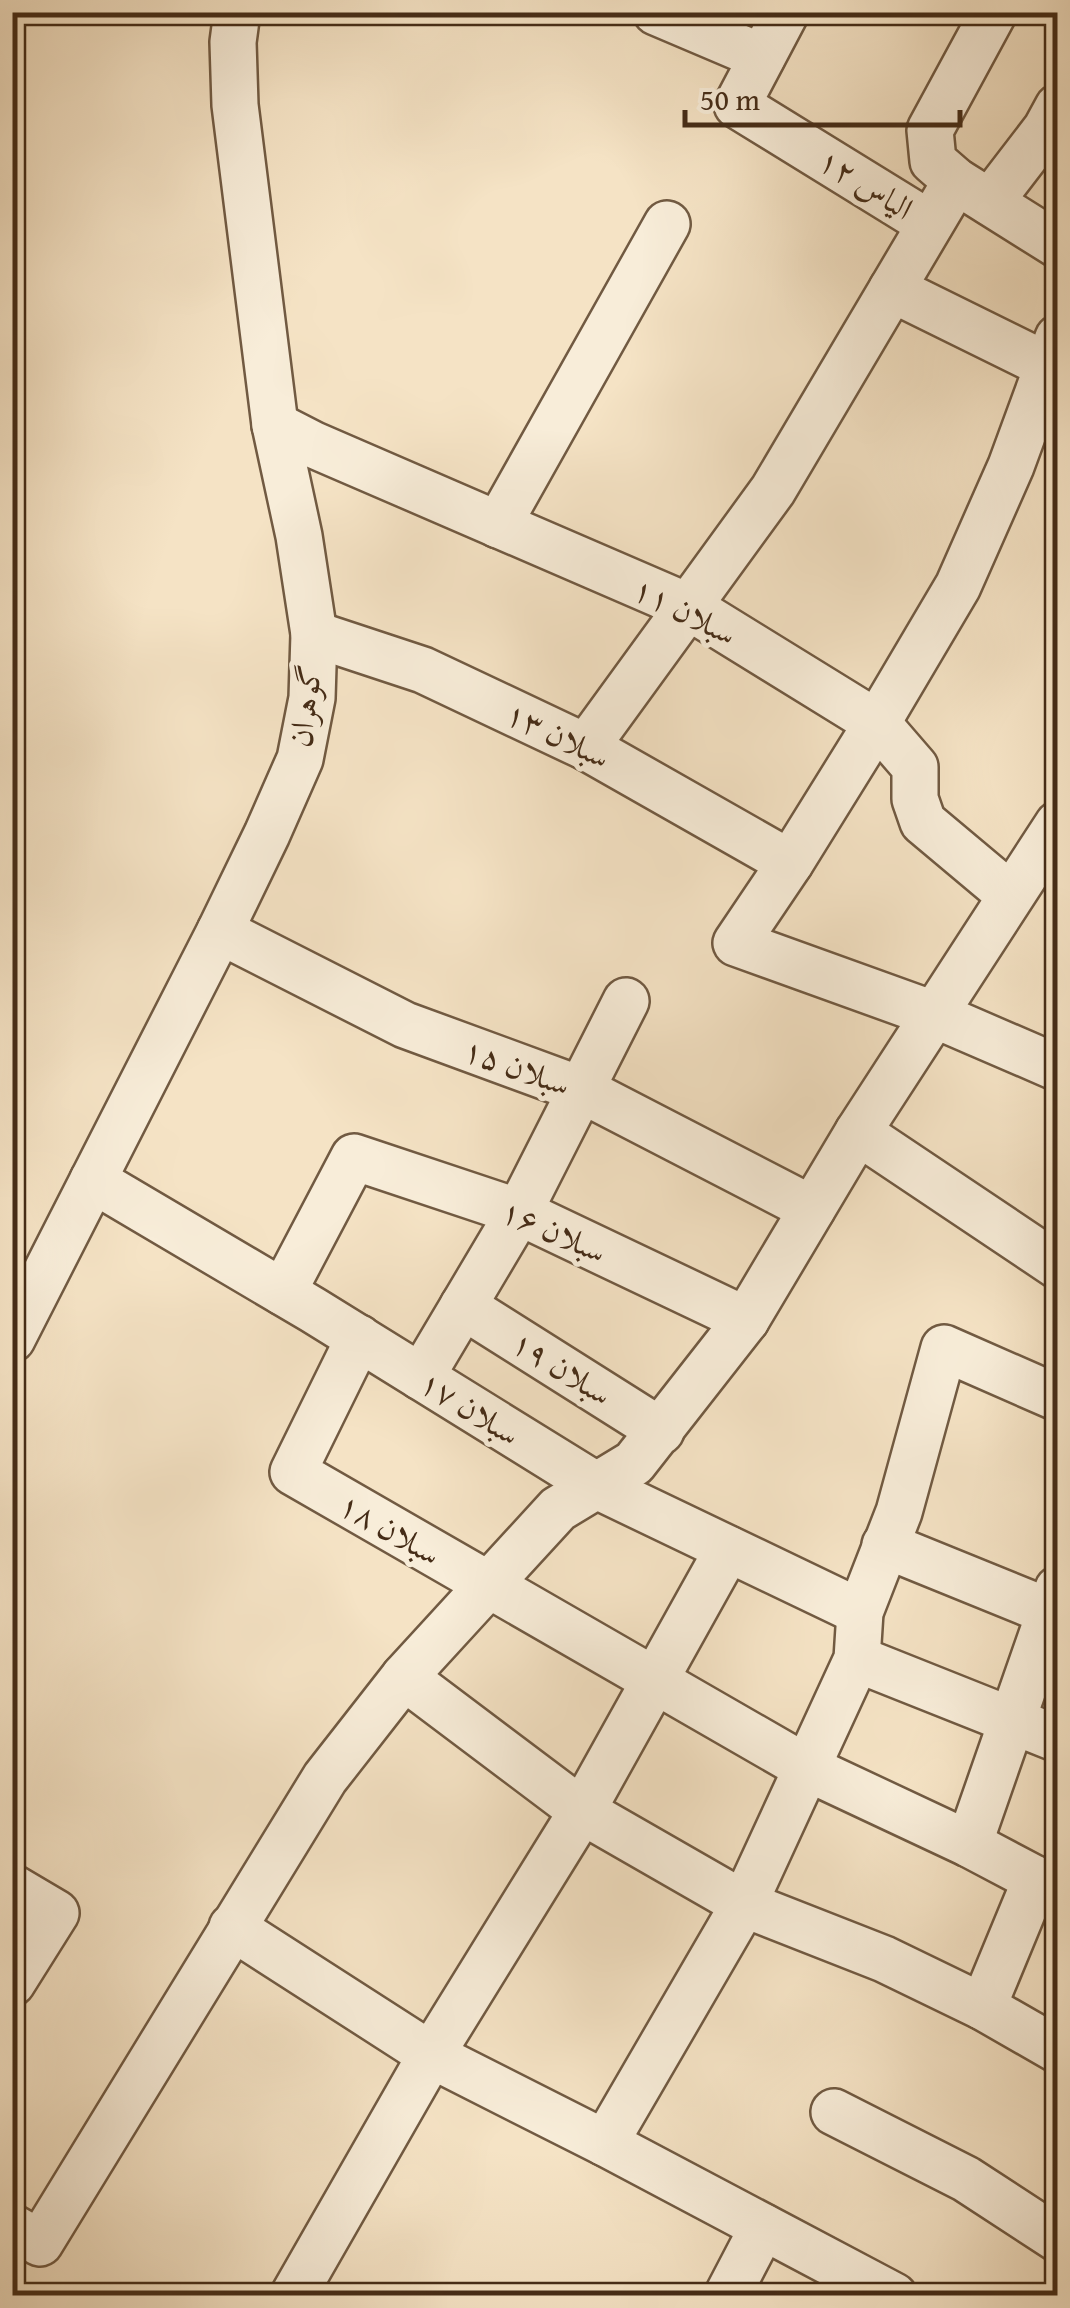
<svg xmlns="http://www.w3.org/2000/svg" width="1070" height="2308" viewBox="0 0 1070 2308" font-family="'Gentium Book Plus',Amiri,serif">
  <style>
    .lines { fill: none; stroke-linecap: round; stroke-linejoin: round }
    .minor-casing { stroke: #715a42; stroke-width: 50 }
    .minor { stroke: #f8edd9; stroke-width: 45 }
    .labels { text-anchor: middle; stroke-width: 10; stroke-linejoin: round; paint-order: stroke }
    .street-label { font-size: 32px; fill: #452c17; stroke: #f8edd9 }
  </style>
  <rect width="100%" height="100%" fill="#f5e3c5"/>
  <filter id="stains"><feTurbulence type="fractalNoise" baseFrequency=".002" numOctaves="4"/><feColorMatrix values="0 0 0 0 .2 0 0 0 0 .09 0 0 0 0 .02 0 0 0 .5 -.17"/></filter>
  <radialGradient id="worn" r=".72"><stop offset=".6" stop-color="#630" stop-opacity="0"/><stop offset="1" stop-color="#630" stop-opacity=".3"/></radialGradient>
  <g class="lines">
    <!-- minor casing -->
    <g class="minor-casing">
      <g id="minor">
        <polyline points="656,12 762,57"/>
        <polyline points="786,12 737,105 930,224"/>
        <polyline points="994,12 930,130 933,161 956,181 1058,245"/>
        <polyline points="990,202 1046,129 1058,107"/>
        <polyline points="892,289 1048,366"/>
        <polyline points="1058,338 1011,466 958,586 877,723 790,863 736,943 933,1014 1058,1068"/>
        <polyline points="275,425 314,445 689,607 877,723 915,767 915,799 923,822 1010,895"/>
        <polyline points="498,525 667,224"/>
        <polyline points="314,634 423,670 586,747 790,863"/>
        <polyline points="586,747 773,490 956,181"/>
        <polyline points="220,931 405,1025 582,1090 812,1209"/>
        <polyline points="858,1132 1058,1266"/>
        <polyline points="93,1180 313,1310 597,1486 860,1612"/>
        <polyline points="283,1292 354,1157 519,1212 746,1320"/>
        <polyline points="463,1306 661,1431"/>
        <polyline points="359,1338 293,1472 807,1768 969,1844 1058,1891"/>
        <polyline points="12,1339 220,931 267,834 300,759 312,698 314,634 299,536 275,425 235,105 233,42 237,12"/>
        <polyline points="421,1377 519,1212 626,1001"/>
        <polyline points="885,1545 1050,1612"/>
        <polyline points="857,1659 1058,1739"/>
        <polyline points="404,1677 582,1811 744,1904 884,1959 983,2007 1058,2050"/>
        <polyline points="969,1844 1058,1589"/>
        <polyline points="12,1887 56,1913 12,1983"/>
        <polyline points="232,1927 431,2055 605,2143 894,2296"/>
        <polyline points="983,2007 1036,1879"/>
        <polyline points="834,2112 966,2179 1058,2239"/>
        <polyline points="605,2143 744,1904 857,1659 860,1612 899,1512 944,1348 1058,1398"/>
        <polyline points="12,2227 40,2243 325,1778 404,1677 558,1509 634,1463 746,1320 858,1132 1058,824"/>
        <polyline points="293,2296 431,2055 582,1811 728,1549"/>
        <polyline points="727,2296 763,2227"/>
      </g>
    </g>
    <!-- minor -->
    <use href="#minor" class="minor"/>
  </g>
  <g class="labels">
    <!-- street labels -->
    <g class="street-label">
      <text transform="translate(866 184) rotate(32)" y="11">الیاس ۱۲</text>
      <text transform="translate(685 611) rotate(27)" y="11">سبلان ۱۱</text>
      <text transform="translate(305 706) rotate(-82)" y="11">گوهران</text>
      <text transform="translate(558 735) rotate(26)" y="11">سبلان ۱۳</text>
      <text transform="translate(517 1067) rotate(20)" y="11">سبلان ۱۵</text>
      <text transform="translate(554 1231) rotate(24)" y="11">سبلان ۱۶</text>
      <text transform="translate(562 1368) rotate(32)" y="11">سبلان ۱۹</text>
      <text transform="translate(470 1408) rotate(32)" y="11">سبلان ۱۷</text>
      <text transform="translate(390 1529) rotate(30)" y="11">سبلان ۱۸</text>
    </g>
  </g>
  <!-- margin -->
  <rect width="1070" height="2308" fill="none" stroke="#f5e3c5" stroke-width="50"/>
  <rect x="15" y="15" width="1040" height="2278" fill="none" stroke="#452c17" stroke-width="5"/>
  <rect x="25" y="25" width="1020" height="2258" fill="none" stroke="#452c17" stroke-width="2.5"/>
  <!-- scale -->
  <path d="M685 110v15h275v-15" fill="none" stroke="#452c17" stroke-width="5"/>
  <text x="700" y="110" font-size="30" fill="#452c17" stroke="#f8edd9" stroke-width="8" paint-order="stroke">50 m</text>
  <rect width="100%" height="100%" filter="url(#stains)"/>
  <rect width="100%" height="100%" fill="url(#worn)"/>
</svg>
